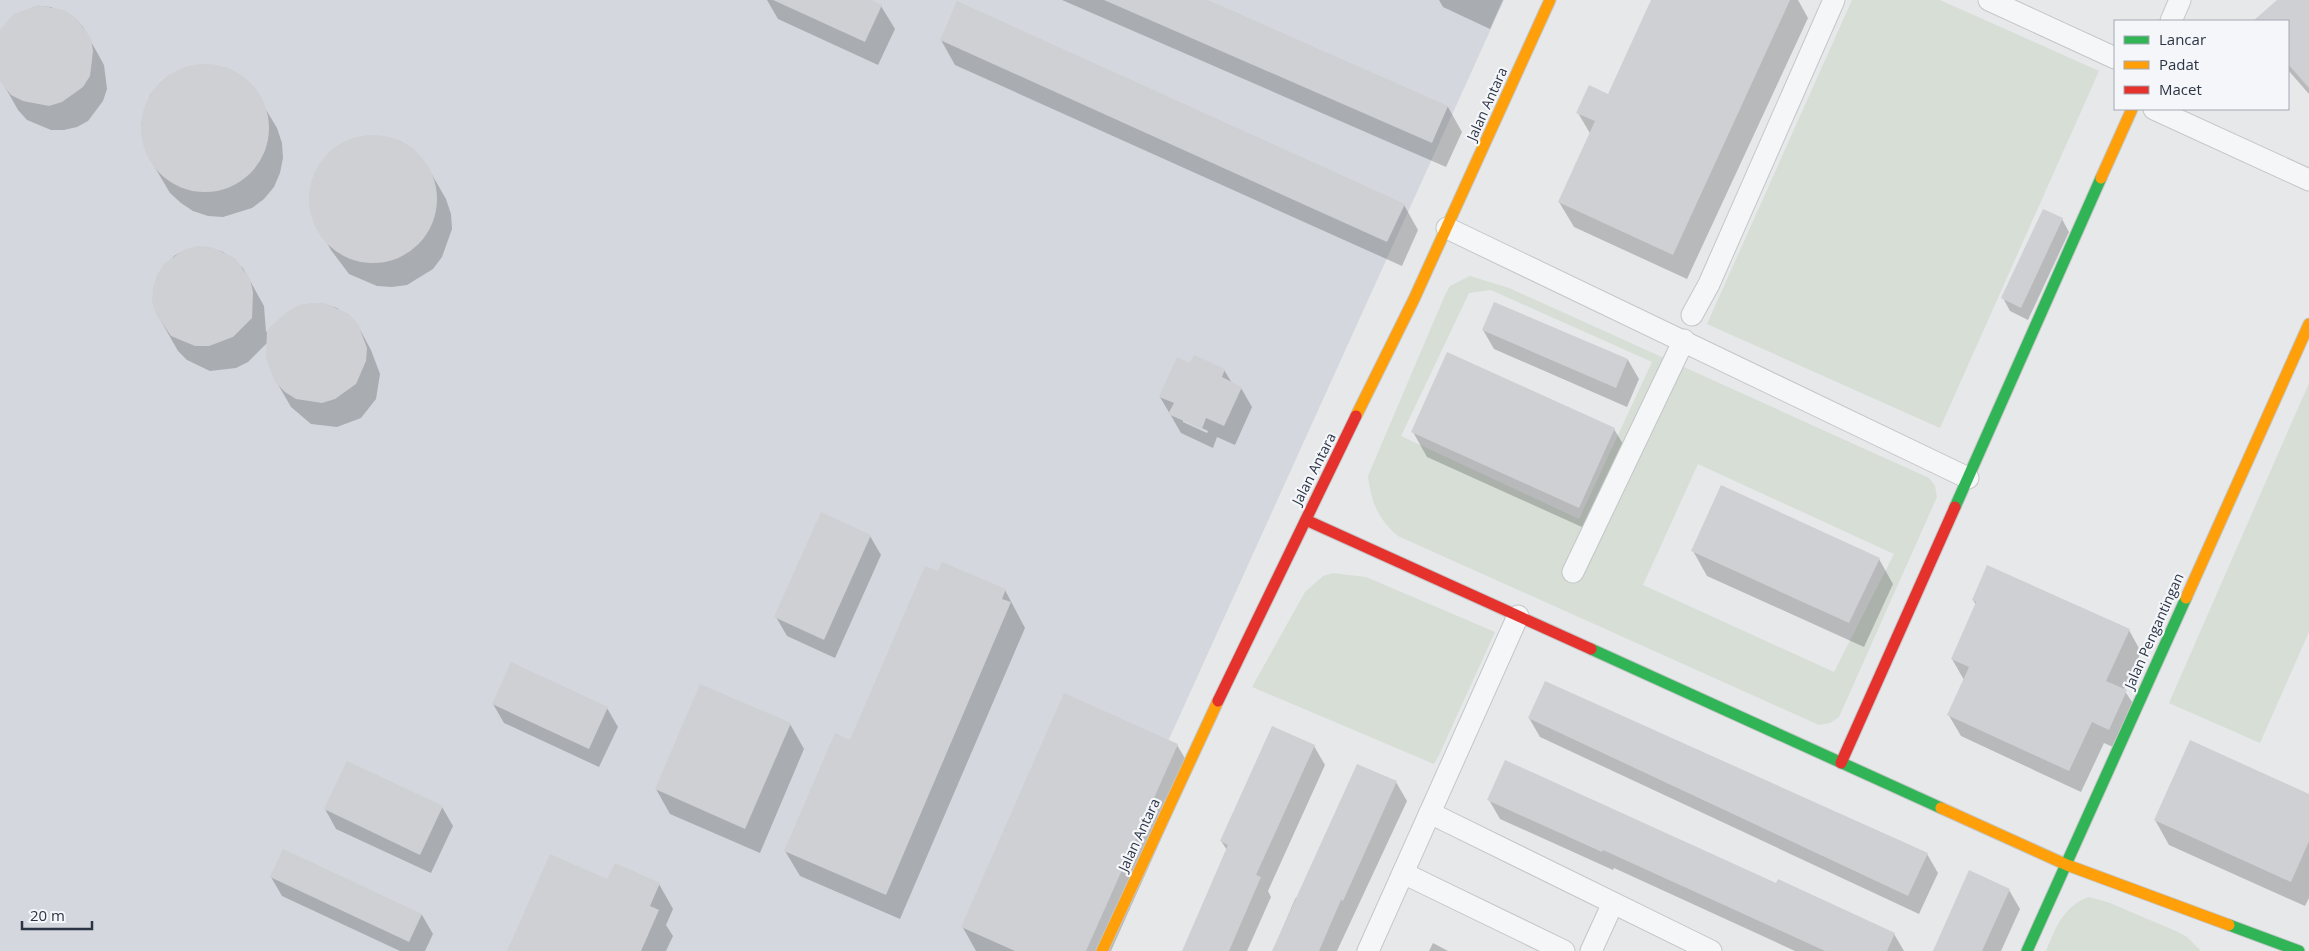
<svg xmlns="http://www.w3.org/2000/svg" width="2309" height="951" viewBox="0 0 2309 951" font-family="'Open Sans',sans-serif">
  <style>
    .built { fill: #d4d7dd }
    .green { fill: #d6ded6; fill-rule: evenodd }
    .shadow { fill: #0003; fill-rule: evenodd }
    .building { fill: #ced0d3 }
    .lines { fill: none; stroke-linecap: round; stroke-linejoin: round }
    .street-casing { stroke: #c4c6c8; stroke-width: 23 }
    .fast-casing { stroke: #c4c6c8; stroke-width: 13 }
    .slow-casing { stroke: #c4c6c8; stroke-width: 13 }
    .jam-casing { stroke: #c4c6c8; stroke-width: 13 }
    .street { stroke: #f5f6f7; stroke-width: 21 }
    .fast { stroke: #30b455; stroke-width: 11 }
    .slow { stroke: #ff9f0a; stroke-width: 11 }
    .jam { stroke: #e5322d; stroke-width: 11 }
    .labels { text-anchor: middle; stroke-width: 4.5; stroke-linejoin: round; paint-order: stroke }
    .street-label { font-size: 14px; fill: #2b3445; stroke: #f4f6f9 }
  </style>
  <rect width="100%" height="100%" fill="#e6e8ea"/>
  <!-- built -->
  <polygon class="built" points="0,0 1504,0 1073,951 0,951"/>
  <!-- green -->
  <g class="green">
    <polygon points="1852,0 1940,0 2099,71 1940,428 1707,324"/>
    <path d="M1470,276L1509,288L1929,478L1935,486L1937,497L1839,717L1830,723L1819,725L1398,536C1378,519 1371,502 1368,476L1445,295L1450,286ZM1491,290L1652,362L1579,519L1401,436L1469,293ZM1698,464L1894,554L1834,672L1643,585Z"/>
    <polygon points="2309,383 2309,632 2260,743 2169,703"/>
    <polygon points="1333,573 1366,577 1495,632 1439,755 1434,764 1252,687 1305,592 1323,576"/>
    <path d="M2089,897L2110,903L2178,932L2187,937L2201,951H2046C2055,929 2064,905 2089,897Z"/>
  </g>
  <!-- shadow -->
  <g class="shadow">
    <polygon points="767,0 869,0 881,6 895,29 878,65 778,19"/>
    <polygon points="1062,0 1205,0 1448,107 1462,132 1446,167"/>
    <polygon points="1439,0 1503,0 1490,29 1443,7"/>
    <polygon points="1653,0 1798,0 1808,18 1687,279 1574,227 1559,202 1591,135 1578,113 1609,95"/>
    <polygon points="2279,0 2309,0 2309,94 2288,70 2288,21 2255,21"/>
    <polygon points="39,6 51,7 75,18 83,27 104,65 107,89 103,101 88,121 77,127 64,130 51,130 27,120 18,110 0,78 0,33"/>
    <polygon points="941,40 1404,205 1418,230 1402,266 955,65"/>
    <polygon points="201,65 216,66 244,78 262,103 277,128 282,143 283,158 280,173 274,187 264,199 252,208 223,217 208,216 193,211 181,203 170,193 147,154 141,124 150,95 160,83 172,74"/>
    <polygon points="385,137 400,141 413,149 431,173 446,199 451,214 452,229 442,257 433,269 407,285 392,287 377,286 349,274 331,250 316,224 311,210 310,194 319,166 329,154 341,144 355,138"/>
    <polygon points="2062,219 2069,232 2028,320 2010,311 2003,298"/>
    <polygon points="211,248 223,252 243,268 264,306 266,332 288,313 324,304 337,308 357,324 371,350 380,374 376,399 361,418 337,427 311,424 291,407 276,381 268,342 248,362 236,368 210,371 187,360 178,351 157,314 158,276 174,256 185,250"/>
    <polygon points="1495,303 1628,360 1639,379 1627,407 1494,349 1483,330"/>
    <path d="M1191,364L1224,370L1232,383L1241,388L1252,407L1235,445L1217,437L1213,448L1181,433L1170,414L1160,397ZM1183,419L1208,431L1207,433L1183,422Z"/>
    <polygon points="1614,429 1629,454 1593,532 1427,457 1413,432"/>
    <polygon points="870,536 881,555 835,658 787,636 776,617"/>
    <polygon points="1693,551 1879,559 1893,584 1864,647 1707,576"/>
    <polygon points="939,573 1005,590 1025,628 900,919 800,876 785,851 851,741"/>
    <polygon points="1973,600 2129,630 2141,652 2124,690 2139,712 2122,751 2104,743 2081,792 1961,736 1948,714 1964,680 1952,659 1976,605"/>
    <polygon points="493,704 607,708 618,727 599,767 504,723"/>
    <polygon points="1529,718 1927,854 1938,873 1919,914 1540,737"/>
    <polygon points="790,724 804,749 760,853 670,814 656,789"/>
    <polygon points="1177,745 1192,770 1111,951 976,951 962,926"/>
    <polygon points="1314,746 1325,765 1268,891 1271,897 1247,951 1183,951 1227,850 1221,841"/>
    <polygon points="1396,782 1407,801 1337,951 1273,951 1295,899"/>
    <polygon points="2309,795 2309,898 2305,906 2169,845 2155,820"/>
    <polygon points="1489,800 1777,885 1894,934 1904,951 1795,951 1614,868 1613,870 1500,819"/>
    <polygon points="442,807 453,826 431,873 336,829 325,809"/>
    <polygon points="284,850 422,915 433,934 425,951 400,951 282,896 271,877"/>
    <polygon points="608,881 659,884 673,909 666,925 673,936 666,951 508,951"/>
    <polygon points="2009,890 2020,909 2001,951 1934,951"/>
    <polygon points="1433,943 1448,951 1429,951"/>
  </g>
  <!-- building -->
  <g class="building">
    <polygon points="773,0 872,0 882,5 865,42"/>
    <polygon points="1104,0 1208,0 1448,106 1432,143"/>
    <polygon points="1651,0 1790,0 1673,255 1558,202 1595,121 1576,113 1589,85 1608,94"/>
    <polygon points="2277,0 2309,0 2309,88 2288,64 2288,21 2253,21"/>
    <polygon points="957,1 1405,204 1387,242 940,40"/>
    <polygon points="38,5 64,10 75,17 91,38 93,51 90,76 83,87 62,102 49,106 23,101 11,95 0,81 0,30 14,14"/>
    <circle cx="205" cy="128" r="64"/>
    <circle cx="373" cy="199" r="64"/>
    <polygon points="2043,209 2063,218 2021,308 2001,298"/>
    <polygon points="198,246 211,247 235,258 250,279 253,292 252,318 233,337 209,346 195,346 171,336 156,314 152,301 153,288 157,275 164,264 185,249"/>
    <polygon points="1494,302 1628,359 1616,388 1482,330"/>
    <polygon points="311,303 324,303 349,314 358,324 367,348 366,361 356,384 335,399 322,403 296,399 285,392 275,382 266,357 267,330 287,312 299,305"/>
    <polygon points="1447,352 1615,428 1579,508 1411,432"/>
    <polygon points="1194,355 1225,369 1222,377 1242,387 1224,426 1206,418 1202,429 1168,414 1174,403 1159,397 1177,357 1190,363"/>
    <polygon points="1721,485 1880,558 1849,623 1691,551"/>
    <polygon points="821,512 871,535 824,640 774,617"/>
    <polygon points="942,562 1006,589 1002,599 1011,602 886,895 784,851 835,733 850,740 925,566 938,571"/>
    <polygon points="1987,565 2130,629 2106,681 2127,690 2109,730 2092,722 2069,771 1947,715 1969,667 1951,659 1976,602 1972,600"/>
    <polygon points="511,662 608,707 589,749 492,704"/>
    <polygon points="1545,681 1928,853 1908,896 1528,718"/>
    <polygon points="700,684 791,723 745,829 655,789"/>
    <polygon points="1064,693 1178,744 1086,951 1015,951 961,927"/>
    <polygon points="1272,726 1315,745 1256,875 1261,877 1229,951 1182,951 1228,845 1220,841"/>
    <polygon points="2190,740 2309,794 2309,841 2291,882 2154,820"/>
    <polygon points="1505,760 1776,883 1778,879 1895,933 1887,951 1825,951 1603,850 1602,852 1487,800"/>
    <polygon points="347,761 443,806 420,855 324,809"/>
    <polygon points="1357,764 1397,781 1343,901 1341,900 1319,951 1272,951"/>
    <polygon points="283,849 422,914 409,942 270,877"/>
    <polygon points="550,854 607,879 615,863 660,883 650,906 659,910 641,951 507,951"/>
    <polygon points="1969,870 2010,889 1982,951 1933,951"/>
  </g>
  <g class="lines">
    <!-- street casing -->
    <g class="street-casing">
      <g id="street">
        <polyline points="1989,0 2115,58"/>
        <polyline points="2171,21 2180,0"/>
        <polyline points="2154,109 2309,180"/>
        <polyline points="1447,228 1968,478"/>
        <polyline points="1692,315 1709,284 1834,0"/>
        <polyline points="1573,572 1684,340"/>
        <polyline points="1430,813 1711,951"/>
        <polyline points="1403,873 1564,951"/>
        <polyline points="1368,951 1518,616"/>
        <polyline points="1591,951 1613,903"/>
      </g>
    </g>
    <!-- fast casing -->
    <g class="fast-casing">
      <g id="fast">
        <polyline points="1955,507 2101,178"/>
        <polyline points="1591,649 1941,808"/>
        <polyline points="2229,925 2299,951"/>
        <polyline points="2027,951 2186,598"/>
      </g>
    </g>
    <!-- slow casing -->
    <g class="slow-casing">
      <g id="slow">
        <polyline points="2101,178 2132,109"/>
        <polyline points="1356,416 1414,299 1550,0"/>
        <polyline points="2186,598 2309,324"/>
        <polyline points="1941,808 2067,865 2229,925"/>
        <polyline points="1102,951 1218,701"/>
      </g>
    </g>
    <!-- jam casing -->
    <g class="jam-casing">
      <g id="jam">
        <polyline points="1306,520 1591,649"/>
        <polyline points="1218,701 1356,416"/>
        <polyline points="1841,763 1955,507"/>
      </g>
    </g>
    <!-- street -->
    <use href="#street" class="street"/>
    <!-- fast -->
    <use href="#fast" class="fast"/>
    <!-- slow -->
    <use href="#slow" class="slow"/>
    <!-- jam -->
    <use href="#jam" class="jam"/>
  </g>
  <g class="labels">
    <!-- street labels -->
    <g class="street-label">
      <text transform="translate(1487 104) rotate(-66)" y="5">Jalan Antara</text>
      <text transform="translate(1314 469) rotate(-63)" y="5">Jalan Antara</text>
      <text transform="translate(2154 631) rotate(-66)" y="5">Jalan Pengantingan</text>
      <text transform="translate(1139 835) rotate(-65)" y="5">Jalan Antara</text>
    </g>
  </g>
  <!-- legend -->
  <rect x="2114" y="20" width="175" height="90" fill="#f4f6f9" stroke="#a4a8b1"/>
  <rect x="2124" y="36" width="25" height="8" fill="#30b455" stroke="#a4a8b1"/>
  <text x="2159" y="45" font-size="15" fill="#2b3445">Lancar</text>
  <rect x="2124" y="61" width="25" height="8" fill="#ff9f0a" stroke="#a4a8b1"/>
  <text x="2159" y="70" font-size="15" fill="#2b3445">Padat</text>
  <rect x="2124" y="86" width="25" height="8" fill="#e5322d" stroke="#a4a8b1"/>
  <text x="2159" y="95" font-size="15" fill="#2b3445">Macet</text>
  <!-- scale -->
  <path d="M22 921v8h70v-8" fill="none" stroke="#2b3445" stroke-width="2.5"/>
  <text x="30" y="921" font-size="15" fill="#2b3445" stroke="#f4f6f9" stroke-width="4" paint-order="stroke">20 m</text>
</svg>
